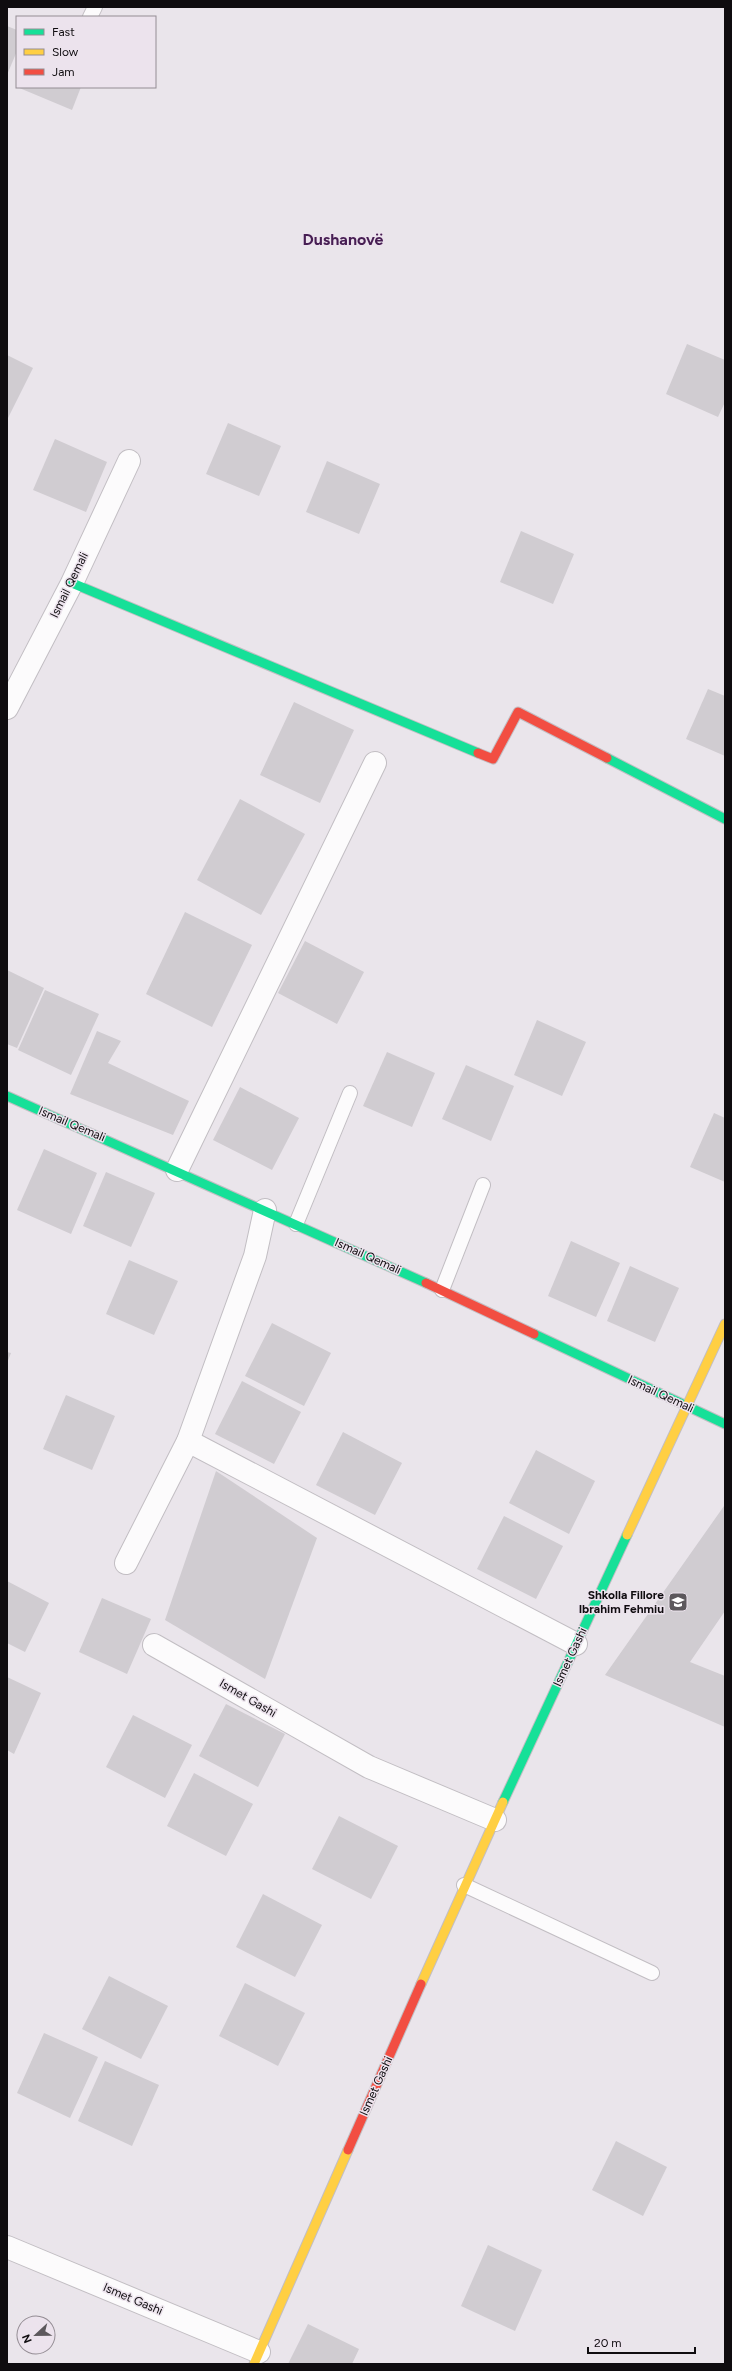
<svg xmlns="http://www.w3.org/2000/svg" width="732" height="2371" viewBox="0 0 732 2371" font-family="Figtree,sans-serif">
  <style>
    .building { fill: #d0ccd1 }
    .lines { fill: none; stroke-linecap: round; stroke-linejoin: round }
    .lane-casing { stroke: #c2bec3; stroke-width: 16 }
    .street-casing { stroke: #c2bec3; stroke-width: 24 }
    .fast-casing { stroke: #c2bec3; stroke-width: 11 }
    .slow-casing { stroke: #c2bec3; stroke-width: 11 }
    .jam-casing { stroke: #c2bec3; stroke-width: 11 }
    .lane { stroke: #fcfbfc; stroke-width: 14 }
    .street { stroke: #fcfbfc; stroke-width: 22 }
    .fast { stroke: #16e098; stroke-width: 9 }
    .slow { stroke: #ffcf43; stroke-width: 9 }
    .jam { stroke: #f24e42; stroke-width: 9 }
    .labels { text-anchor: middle; stroke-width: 3; stroke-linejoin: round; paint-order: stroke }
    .street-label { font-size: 12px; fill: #0f0c0f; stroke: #ece3ed }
    .poi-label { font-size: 12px; font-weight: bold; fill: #0f0c0f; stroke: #ece3ed; text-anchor: end }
    .district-label { font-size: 16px; font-weight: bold; fill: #471e53; stroke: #ece3ed }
  </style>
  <rect width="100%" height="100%" fill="#eae5eb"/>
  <!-- building -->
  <g class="building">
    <polygon points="7,26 17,30 17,51 7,75"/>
    <polygon points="17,87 81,87 72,110"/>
    <polygon points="687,344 725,360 725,402 718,417 666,394"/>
    <polygon points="7,355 33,368 7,420"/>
    <polygon points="228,423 281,446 259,496 206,474"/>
    <polygon points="55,439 107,462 86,512 33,490"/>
    <polygon points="327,461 380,484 359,534 306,512"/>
    <polygon points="521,531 574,554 553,604 500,582"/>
    <polygon points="708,689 725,696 725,756 686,739"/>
    <polygon points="294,702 354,730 320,803 260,775"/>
    <polygon points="240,799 305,834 261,915 197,880"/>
    <polygon points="185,912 252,945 212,1027 146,994"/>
    <polygon points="305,941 364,972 337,1024 278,993"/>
    <polygon points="7,970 44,988 17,1048 7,1044"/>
    <polygon points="45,990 99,1014 71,1075 18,1050"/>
    <polygon points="537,1020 586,1042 562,1096 514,1075"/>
    <polygon points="97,1031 121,1041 108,1063 189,1101 173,1135 70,1094"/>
    <polygon points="387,1052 435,1073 412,1127 363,1106"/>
    <polygon points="466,1065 514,1086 491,1141 442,1119"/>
    <polygon points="240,1087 299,1118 272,1170 213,1140"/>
    <polygon points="714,1113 725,1118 725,1182 690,1167"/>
    <polygon points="44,1149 97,1173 71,1234 17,1210"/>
    <polygon points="106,1172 155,1193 131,1247 83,1226"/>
    <polygon points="571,1241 620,1263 596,1317 548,1296"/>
    <polygon points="129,1260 178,1281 154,1335 106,1314"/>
    <polygon points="630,1266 679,1288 655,1342 607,1321"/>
    <polygon points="272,1323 331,1353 304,1406 245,1376"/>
    <polygon points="7,1352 11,1353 7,1363"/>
    <polygon points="242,1381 301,1412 274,1464 215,1434"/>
    <polygon points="66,1395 115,1416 92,1470 43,1449"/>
    <polygon points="343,1432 402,1463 375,1515 316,1485"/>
    <polygon points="536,1450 595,1481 569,1534 509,1503"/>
    <polygon points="216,1471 317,1538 265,1679 165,1620"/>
    <polygon points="724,1506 725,1611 690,1662 725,1676 725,1727 605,1675"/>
    <polygon points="504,1516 563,1546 536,1599 477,1569"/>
    <polygon points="7,1581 49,1603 25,1652 7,1643"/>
    <polygon points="102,1598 151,1619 127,1674 79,1652"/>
    <polygon points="7,1677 41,1693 14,1754 7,1750"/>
    <polygon points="226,1704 285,1734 258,1787 199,1756"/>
    <polygon points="133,1715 192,1745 165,1798 106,1767"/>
    <polygon points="194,1773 253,1804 226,1856 167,1826"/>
    <polygon points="339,1816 398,1846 371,1899 312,1869"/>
    <polygon points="263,1894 322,1925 295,1977 236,1947"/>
    <polygon points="109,1976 168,2006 141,2059 82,2029"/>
    <polygon points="245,1983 305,2013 278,2066 219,2036"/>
    <polygon points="44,2033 98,2057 70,2118 17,2093"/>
    <polygon points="105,2061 159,2085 132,2146 78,2121"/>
    <polygon points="616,2141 667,2167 643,2216 592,2190"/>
    <polygon points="488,2245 542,2270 515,2331 461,2306"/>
    <polygon points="308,2324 359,2349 352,2364 288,2364"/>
  </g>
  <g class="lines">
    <!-- lane casing -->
    <g class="lane-casing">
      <g id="lane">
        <polyline points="90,17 95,7"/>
        <polyline points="296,1224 350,1093"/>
        <polyline points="442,1290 483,1185"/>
        <polyline points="464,1885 652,1973"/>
      </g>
    </g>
    <!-- street casing -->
    <g class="street-casing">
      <g id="street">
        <polyline points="7,708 72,583 129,461"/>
        <polyline points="177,1170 375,763"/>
        <polyline points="188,1441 576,1644"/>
        <polyline points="126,1563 188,1441 255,1256 265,1210"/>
        <polyline points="154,1645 369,1767 495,1820"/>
        <polyline points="7,2247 259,2352"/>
      </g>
    </g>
    <!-- fast casing -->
    <g class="fast-casing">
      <g id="fast">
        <polyline points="72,583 478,753"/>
        <polyline points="607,758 725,819"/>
        <polyline points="7,1096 426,1283"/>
        <polyline points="534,1334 725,1424"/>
        <polyline points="503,1802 627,1535"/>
      </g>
    </g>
    <!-- slow casing -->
    <g class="slow-casing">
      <g id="slow">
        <polyline points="627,1535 725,1324"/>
        <polyline points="421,1984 503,1802"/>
        <polyline points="254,2364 348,2150"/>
      </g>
    </g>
    <!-- jam casing -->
    <g class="jam-casing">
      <g id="jam">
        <polyline points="478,753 493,759 518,712 607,758"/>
        <polyline points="426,1283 534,1334"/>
        <polyline points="348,2150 421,1984"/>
      </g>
    </g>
    <!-- lane -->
    <use href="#lane" class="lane"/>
    <!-- street -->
    <use href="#street" class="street"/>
    <!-- fast -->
    <use href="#fast" class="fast"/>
    <!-- slow -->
    <use href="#slow" class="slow"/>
    <!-- jam -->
    <use href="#jam" class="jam"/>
  </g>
  <!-- icons -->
  <defs>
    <g id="school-square" transform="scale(1)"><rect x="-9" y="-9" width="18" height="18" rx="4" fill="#5c585c" stroke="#ece3ed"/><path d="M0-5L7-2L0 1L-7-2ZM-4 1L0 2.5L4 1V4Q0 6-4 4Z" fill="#fff"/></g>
  </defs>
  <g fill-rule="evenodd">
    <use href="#school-square" x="678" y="1602"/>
  </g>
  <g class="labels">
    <!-- street labels -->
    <g class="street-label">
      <text transform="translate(69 585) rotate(-64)" y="4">Ismail Qemali</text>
      <text transform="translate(72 1124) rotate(23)" y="4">Ismail Qemali</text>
      <text transform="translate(368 1256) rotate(24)" y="4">Ismail Qemali</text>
      <text transform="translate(661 1394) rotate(25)" y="4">Ismail Qemali</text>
      <text transform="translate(570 1657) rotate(-65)" y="4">Ismet Gashi</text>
      <text transform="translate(248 1698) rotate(30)" y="4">Ismet Gashi</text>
      <text transform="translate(376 2086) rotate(-66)" y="4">Ismet Gashi</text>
      <text transform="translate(133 2299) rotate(23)" y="4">Ismet Gashi</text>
    </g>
    <!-- poi labels -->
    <g class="poi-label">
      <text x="664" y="1599">Shkolla Fillore<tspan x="664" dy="14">Ibrahim Fehmiu</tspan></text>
    </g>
    <!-- district labels -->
    <g class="district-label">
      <text x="343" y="245">Dushanovë</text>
    </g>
  </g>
  <!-- border -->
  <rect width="732" height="2371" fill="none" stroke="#0f0c0f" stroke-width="16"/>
  <!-- legend -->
  <rect x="16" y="16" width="140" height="72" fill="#ece3ed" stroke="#948d94"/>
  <rect x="24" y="29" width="20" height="6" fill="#16e098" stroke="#948d94"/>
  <text x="52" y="36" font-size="12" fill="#0f0c0f">Fast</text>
  <rect x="24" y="49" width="20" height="6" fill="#ffcf43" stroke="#948d94"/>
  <text x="52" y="56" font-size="12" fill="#0f0c0f">Slow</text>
  <rect x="24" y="69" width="20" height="6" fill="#f24e42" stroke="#948d94"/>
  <text x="52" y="76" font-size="12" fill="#0f0c0f">Jam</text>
  <!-- north arrow -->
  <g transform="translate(36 2335) rotate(248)"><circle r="19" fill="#ece3ed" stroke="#948d94"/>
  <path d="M0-3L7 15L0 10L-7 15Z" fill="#5c585c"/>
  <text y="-6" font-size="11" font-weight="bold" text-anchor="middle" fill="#0f0c0f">N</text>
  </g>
  <!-- scale -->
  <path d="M588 2347v6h107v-6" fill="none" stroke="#0f0c0f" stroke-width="2"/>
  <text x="594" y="2347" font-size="12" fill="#0f0c0f" stroke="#ece3ed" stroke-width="3" paint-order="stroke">20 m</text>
</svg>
